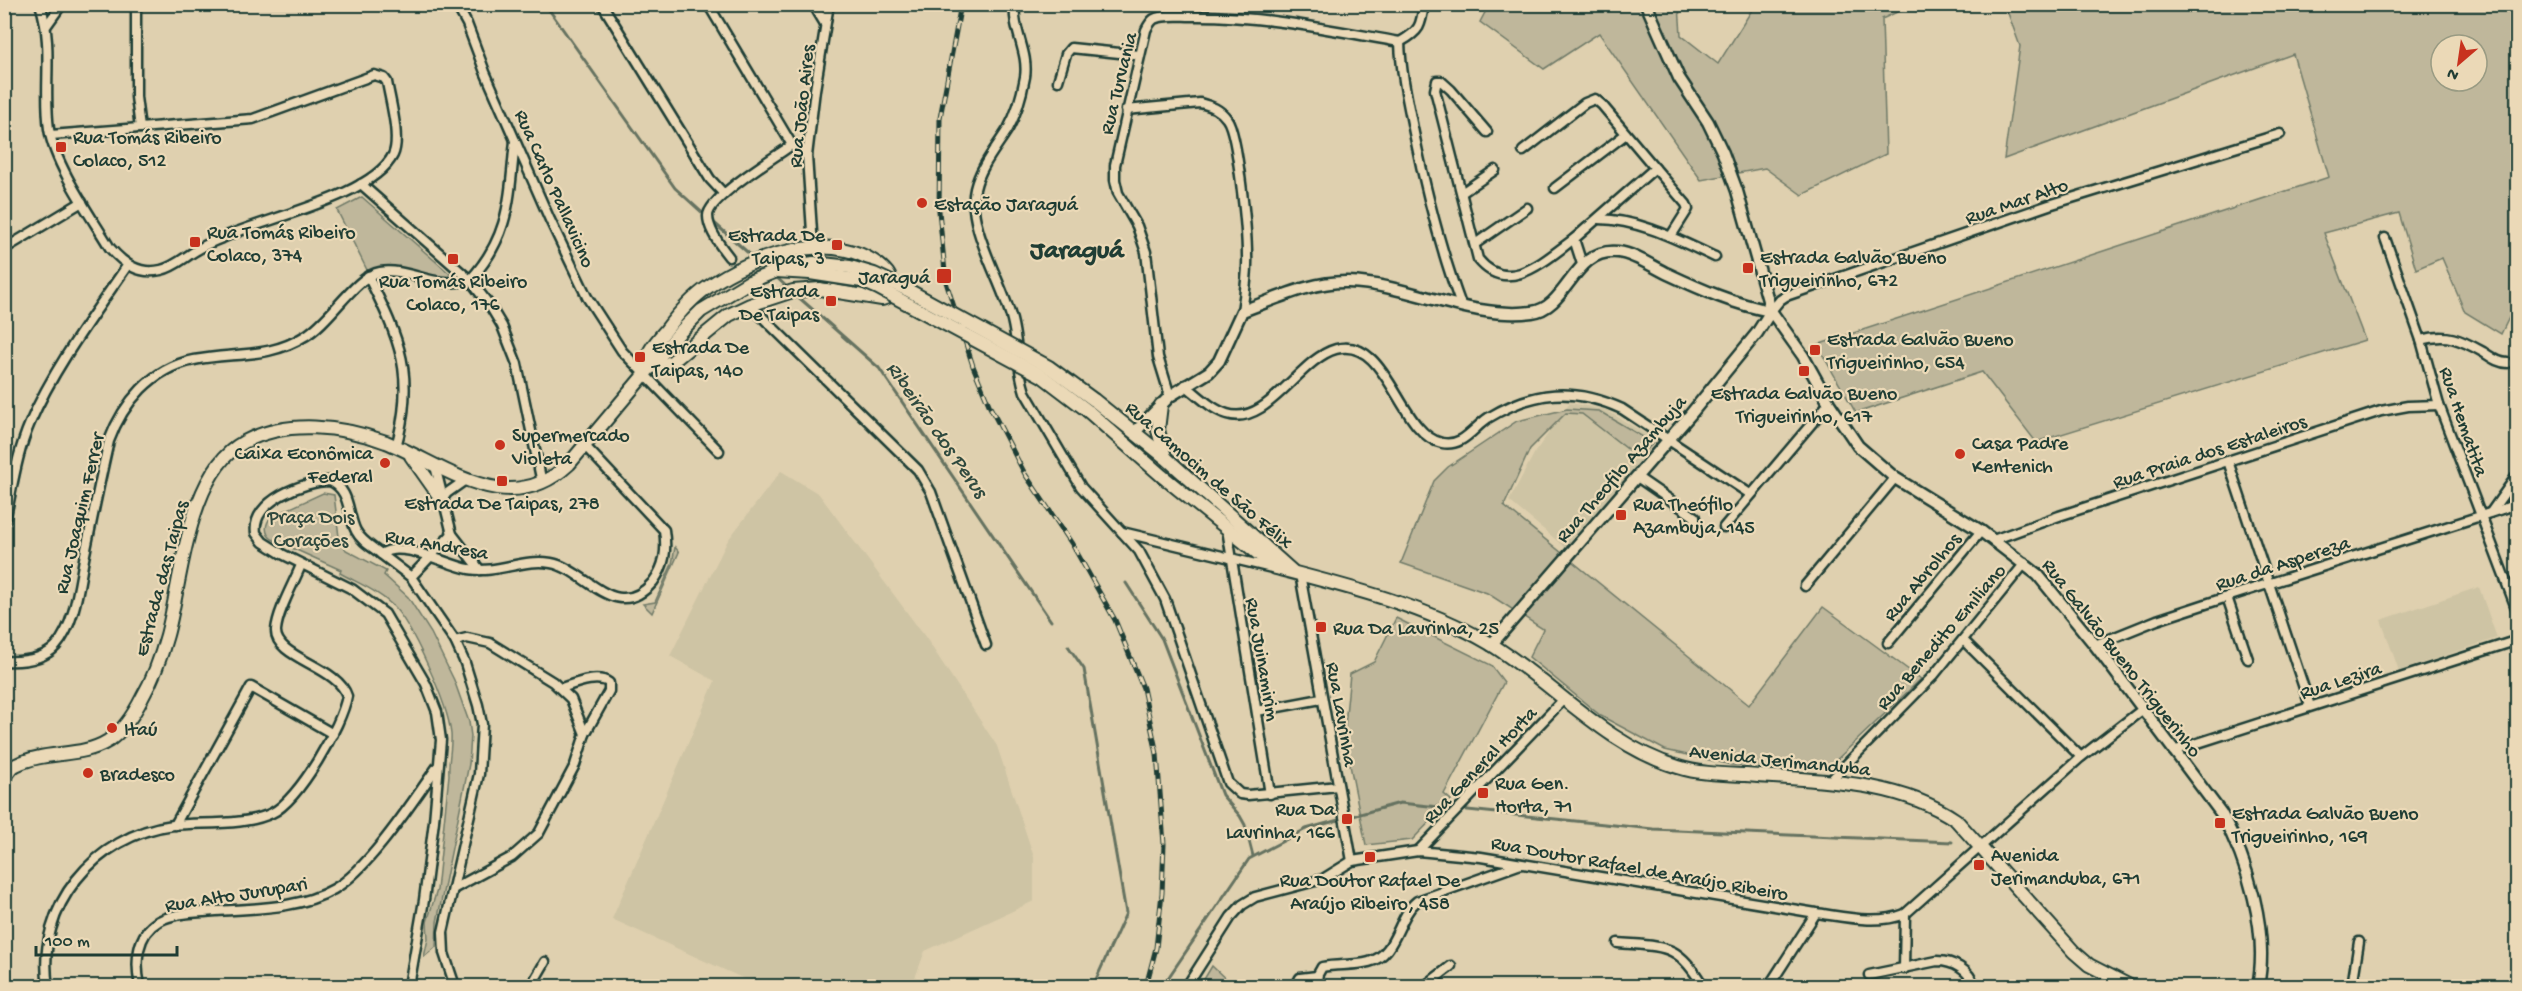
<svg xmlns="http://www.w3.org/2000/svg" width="2522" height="991" viewBox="0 0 2522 991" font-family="'Gochi Hand',sans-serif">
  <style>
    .built { fill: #cec4a4 }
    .green { fill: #bfb79b; stroke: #6f7a68; stroke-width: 1.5; fill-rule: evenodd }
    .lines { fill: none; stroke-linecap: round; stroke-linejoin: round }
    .stream { stroke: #657260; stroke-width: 3 }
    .minor-casing { stroke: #1f3d34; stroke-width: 13 }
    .tertiary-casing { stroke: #1f3d34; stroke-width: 15 }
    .secondary-casing { stroke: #1f3d34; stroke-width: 16 }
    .minor { stroke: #ebd9b7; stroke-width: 8 }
    .tertiary { stroke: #ebd9b7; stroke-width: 10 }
    .secondary { stroke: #ebd9b7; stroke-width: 12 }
    .rail-casing { stroke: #1f3d34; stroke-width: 5 }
    .rail { stroke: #ebd9b7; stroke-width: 3; stroke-dasharray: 9; stroke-linecap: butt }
    .secondary-bridge-casing { stroke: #1f3d34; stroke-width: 16; stroke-linecap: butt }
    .secondary-bridge { stroke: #ebd9b7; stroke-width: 12 }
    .poi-dot { fill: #c8321e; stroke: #ebd9b7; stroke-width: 2 }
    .labels { text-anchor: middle; stroke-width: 4.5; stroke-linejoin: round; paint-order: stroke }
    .street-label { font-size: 20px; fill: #1f3d34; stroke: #ebd9b7 }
    .poi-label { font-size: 20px; fill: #1f3d34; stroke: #ebd9b7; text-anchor: start }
    .park-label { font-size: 20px; fill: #2f493e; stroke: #ebd9b7 }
    .water-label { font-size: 21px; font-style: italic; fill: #304a3f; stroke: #ebd9b7 }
    .district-label { font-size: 26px; font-weight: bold; fill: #1f3d34; stroke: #ebd9b7 }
  </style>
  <rect width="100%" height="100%" fill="#dfd0af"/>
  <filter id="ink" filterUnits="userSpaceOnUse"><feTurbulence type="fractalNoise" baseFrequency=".0167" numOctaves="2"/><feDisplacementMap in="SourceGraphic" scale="12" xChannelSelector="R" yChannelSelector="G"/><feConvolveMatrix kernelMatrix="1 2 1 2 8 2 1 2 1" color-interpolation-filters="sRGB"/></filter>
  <g filter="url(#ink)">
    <!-- built -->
    <g class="built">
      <polygon points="1570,403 1606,410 1657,441 1566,548 1509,501 1535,452"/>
      <polygon points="781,471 819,494 926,638 997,746 1034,857 1034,901 925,951 912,986 760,986 612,919 715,681 670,656 728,540"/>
      <polygon points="2479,587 2497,638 2399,671 2381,620"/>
    </g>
    <!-- green -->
    <g class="green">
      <polygon points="1489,5 1679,5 1681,35 1718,64 1755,5 1912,5 1882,19 1886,154 1802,195 1765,168 1701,180 1599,33 1544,69 1480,22"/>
      <path d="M2005,5H2517L2518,299L2501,334L2465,312L2442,258L2416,269L2399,213L2324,233L2365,340L2036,442L1982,372L1856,413L1817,345L2329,177L2293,54L2004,159L2020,46ZM2441,45H2477V81H2441Z"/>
      <polygon points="362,197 450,274 448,279 394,267 367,270 337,210"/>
      <polygon points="1567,409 1599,411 1653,443 1639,458 1582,414 1566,413 1530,449 1504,506 1749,705 1823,607 1921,679 1829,767 1732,765 1665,750 1601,716 1529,657 1543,629 1487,593 1401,563 1434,481 1448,467 1517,421"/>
      <polygon points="2517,474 2517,504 2491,512"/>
      <path d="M323,493L334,495L339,537L346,550L386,571L384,575L408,597L431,633L454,680L469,722L471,736L469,764L437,922L436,947L424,957L428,939L427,922L437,890L449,775C448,761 452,748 451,734C448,705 412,623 391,604C376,590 358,583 340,573L341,570L272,539C264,533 265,524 271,517Z"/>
      <polygon points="675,547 679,552 652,613 643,604 655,602 672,564"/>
      <polygon points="1396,618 1491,665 1504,682 1444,794 1451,800 1412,840 1366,845 1344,735 1350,674 1374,662"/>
      <polygon points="1212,966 1233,986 1200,986"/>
    </g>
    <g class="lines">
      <!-- stream -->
      <g class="stream">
        <polyline points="545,4 675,188 707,217"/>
        <polyline points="712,221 754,258"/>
        <polyline points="775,276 788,288"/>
        <polyline points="795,294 879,368 1051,621"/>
        <polyline points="1126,583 1162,639 1222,795 1240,816 1245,825 1253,856"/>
        <polyline points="1068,646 1084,669 1126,913 1093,986"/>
        <polyline points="1150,986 1166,981 1249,859 1306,829 1400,803 1653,829 1952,842"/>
      </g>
      <!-- minor casing -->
      <g class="minor-casing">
        <g id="minor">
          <path d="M40,4C54,46 43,87 49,129C55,166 91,216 110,248C124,264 139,275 161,270C175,267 186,256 197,250C205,245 214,241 222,238C265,218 372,197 393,155C401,138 390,100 387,82L384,78L374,75L253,119L51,135"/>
          <polyline points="136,4 136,97 140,128"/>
          <polyline points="456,4 467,24 485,72 550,220 587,297 622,351 719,451"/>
          <polyline points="602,4 710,179 724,194"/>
          <polyline points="708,4 792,145 807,156"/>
          <polyline points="813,4 825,24"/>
          <path d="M1015,4C1012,30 1029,52 1025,77C1022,94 1017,113 1008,129C996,148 980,167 975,189C966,226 1002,281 1012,320C1018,344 1017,368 1025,392L1081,487L1139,551L1165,599L1228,783L1240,794L1248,795L1338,786"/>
          <polyline points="47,25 62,4"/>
          <path d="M1400,42C1401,73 1408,103 1414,133C1426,192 1440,248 1461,305"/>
          <path d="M1400,42C1420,31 1421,26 1424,4"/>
          <polyline points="1058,81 1066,54 1071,48 1139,55"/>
          <path d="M1126,110L1200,103C1211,106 1220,109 1227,119C1238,134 1247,232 1247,255C1248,274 1245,292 1242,311"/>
          <path d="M1487,132L1451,90L1441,81H1437L1435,90L1478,259C1508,297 1546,259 1574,239"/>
          <polyline points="1523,151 1585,103 1595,99 1602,105 1655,168 1574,239 1582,264"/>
          <polyline points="1655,168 1686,204 1688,209 1671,236"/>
          <polyline points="361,184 470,280 490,306 502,326 517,364 542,483"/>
          <polyline points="1555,188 1626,134"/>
          <polyline points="1463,192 1495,170"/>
          <path d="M1599,219C1641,220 1678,240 1715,257"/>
          <polyline points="2385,238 2421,340 2439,405 2518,613"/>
          <polyline points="1475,244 1527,208"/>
          <polyline points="813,247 807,156 815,90 829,4"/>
          <polyline points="4,249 82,202"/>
          <path d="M729,257C721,247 708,230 708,216C708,198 776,156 792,145"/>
          <path d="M368,276C400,340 416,375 396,447"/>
          <polyline points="750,305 918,470 931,492 986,645"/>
          <polyline points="1771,311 1780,300 1786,296 2049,205 2280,134"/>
          <path d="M2421,340C2447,333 2460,339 2483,352C2491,357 2498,363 2508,363"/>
          <path d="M1185,385C1198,395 1211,409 1227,414C1267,427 1299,359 1336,349C1388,335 1399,434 1442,443C1463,447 1473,428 1488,418C1534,390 1574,387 1622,409L1750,494"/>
          <path d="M1170,396L1158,357L1146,252L1137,226L1118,193L1115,180V165L1146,30C1148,26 1150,22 1154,19C1164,14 1180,16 1191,16C1262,15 1331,30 1400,42"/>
          <polyline points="2228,461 2310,706"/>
          <polyline points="435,466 452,534 480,570"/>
          <polyline points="1637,477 1695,517 1695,524"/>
          <polyline points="442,500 447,493 464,481"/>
          <polyline points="2491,512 2518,474"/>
          <path d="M4,525C12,491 16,455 30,423C53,369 94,314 127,266"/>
          <polyline points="1724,527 1829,403"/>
          <polyline points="1227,529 1270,794"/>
          <polyline points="1122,532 1272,568"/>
          <polyline points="1993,540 2059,516 2381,411 2408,406 2439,405"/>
          <polyline points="381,554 411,577 455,641 465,663 478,705 482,724 479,774 443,932 444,953 455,986"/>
          <polyline points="1300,574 1352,861"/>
          <polyline points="411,577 452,534"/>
          <polyline points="1805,586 1895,478"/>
          <polyline points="2227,597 2248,659"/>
          <polyline points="1963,640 2081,757"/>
          <polyline points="1888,643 1981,531"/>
          <polyline points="2095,645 2157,620 2227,597 2518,504"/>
          <path d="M4,661C23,662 43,660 56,646C76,623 79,583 85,554C93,516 100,479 109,441C123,403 152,368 194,360C234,352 269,359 305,336C331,321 355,276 380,272C409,267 435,290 470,280C511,235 509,197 515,141"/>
          <path d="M561,688C574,684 597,674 609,683V691L585,734"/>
          <polyline points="1257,711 1321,699"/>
          <polyline points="2173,751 2518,640"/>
          <polyline points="1829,782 1934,675 2025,563"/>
          <polyline points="175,825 251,687 333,734"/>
          <polyline points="1418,851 1563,700"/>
          <polyline points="453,889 512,857 539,833 575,765 585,734 571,699 553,682 490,643 467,638 455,641"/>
          <path d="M1618,943C1665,947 1678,943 1703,986"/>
          <polyline points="1904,969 1905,914"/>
          <path d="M1869,975L1937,961C1953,961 1970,970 1974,986"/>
          <path d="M1317,976L1322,967C1337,964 1354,966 1369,962C1397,955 1397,917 1417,901L1521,864"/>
          <polyline points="1317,976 1320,986"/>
          <path d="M48,986C35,907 95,835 173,825C203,822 246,826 272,813C299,800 342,725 347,696C338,666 274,658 276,630C278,610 294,583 301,565"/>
          <path d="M140,986C135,963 136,934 159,921C172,914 189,913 204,912C247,908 296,911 334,889C369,869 413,801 437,767"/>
          <path d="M409,986L424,900L434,821L441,740L437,712L426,684L385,614L352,589L282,554L263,542L256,533C251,501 304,481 330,481C351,490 347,514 356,531C361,541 372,547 381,554C402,539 446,565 469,569C498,574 523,558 551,563C586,569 616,625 653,582C665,566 667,550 664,530L586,447"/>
          <polyline points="531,986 545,962"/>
          <path d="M1187,986L1231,917L1242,905L1255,897L1323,879L1352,861L1418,851L1481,857L1816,913C1845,917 1877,925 1905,914L2081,757L2143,709"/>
          <polyline points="1296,986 1300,978 1317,976"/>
          <polyline points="1425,986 1451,966"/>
          <polyline points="1769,986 1816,913"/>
          <polyline points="2352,986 2359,942"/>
        </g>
      </g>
      <!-- tertiary casing -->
      <g class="tertiary-casing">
        <g id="tertiary">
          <path d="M1646,4L1679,78L1708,122L1723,153L1737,191L1771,311L1803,356L1829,403L1858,446L1895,478L1981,531L2038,575L2095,645L2221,813C2248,862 2269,931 2258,986"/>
          <path d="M1135,432L1170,396L1209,372L1219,361L1242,311C1276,299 1312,281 1348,282C1409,284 1470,320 1532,312C1568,308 1573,247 1618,252C1635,254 1653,267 1668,274C1700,289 1736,305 1771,311"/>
          <polyline points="1491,645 1690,415 1757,333 1771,311"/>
        </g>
      </g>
      <!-- secondary casing -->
      <g class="secondary-casing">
        <g id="secondary">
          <polyline points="776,271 810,273"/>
          <path d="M645,374C642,356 656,342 666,330C678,314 692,298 708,287C753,255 831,229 879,265C891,274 895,283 888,297L882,299L820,289L793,291L750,305L729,315L673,361L665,365L651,367"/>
          <polyline points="1094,400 1166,458 1292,571"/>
          <polyline points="1161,405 1158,430 1165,457"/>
          <path d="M1088,411L1162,476L1276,568C1346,586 1426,606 1489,643C1553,682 1604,745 1678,767C1700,774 1723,774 1746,775C1816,781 1896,779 1956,820L2074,952L2089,965L2130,986"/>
          <polyline points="411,456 442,500"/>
          <path d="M4,778C8,774 11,767 16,765C45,750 81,758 108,741C123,731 134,714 142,698C153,679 161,657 167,635C182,579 188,472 244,442C287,419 342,426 386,442C446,466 508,521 569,464L680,332L701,311L749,282L789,266L814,263"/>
        </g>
      </g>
      <!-- minor -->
      <use href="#minor" class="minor"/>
      <!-- tertiary -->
      <use href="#tertiary" class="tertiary"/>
      <!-- secondary -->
      <use href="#secondary" class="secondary"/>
      <!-- rail casing -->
      <g class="rail-casing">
        <polyline id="rail" points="961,4 940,118 939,211 946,282 973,366 990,407 1025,474 1072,544 1115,620 1143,688 1157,754 1164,844 1162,893 1156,948 1146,986"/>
      </g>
      <!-- rail -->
      <use href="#rail" class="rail"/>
      <!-- secondary-bridge casing -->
      <g class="secondary-bridge-casing">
        <g id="secondary-bridge">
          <polyline points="814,263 850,267 874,274 908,290 1049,367 1094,400"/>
          <polyline points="810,273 862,281 878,288 1042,376 1088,411"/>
        </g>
      </g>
      <!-- secondary-bridge -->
      <use href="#secondary-bridge" class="secondary-bridge"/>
    </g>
  </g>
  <!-- markers -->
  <g class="poi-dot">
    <rect x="55" y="141" width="12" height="12" rx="3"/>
    <circle cx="922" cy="203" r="6"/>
    <rect x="189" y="236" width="12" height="12" rx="3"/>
    <rect x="831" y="239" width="12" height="12" rx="3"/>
    <rect x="447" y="253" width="12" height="12" rx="3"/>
    <rect x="1742" y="262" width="12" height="12" rx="3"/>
    <rect x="936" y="268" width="16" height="16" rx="3"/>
    <rect x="825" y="295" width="12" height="12" rx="3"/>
    <rect x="1809" y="344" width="12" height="12" rx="3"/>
    <rect x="634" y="351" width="12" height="12" rx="3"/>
    <rect x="1798" y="365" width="12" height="12" rx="3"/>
    <circle cx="500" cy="445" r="6"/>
    <circle cx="1960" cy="454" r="6"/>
    <circle cx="385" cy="463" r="6"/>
    <rect x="496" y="475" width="12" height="12" rx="3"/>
    <rect x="1615" y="509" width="12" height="12" rx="3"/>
    <rect x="1315" y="621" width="12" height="12" rx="3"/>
    <circle cx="112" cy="728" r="6"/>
    <circle cx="88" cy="773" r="6"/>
    <rect x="1477" y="787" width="12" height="12" rx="3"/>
    <rect x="1341" y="813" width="12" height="12" rx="3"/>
    <rect x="2214" y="817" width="12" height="12" rx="3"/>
    <rect x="1364" y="851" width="12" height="12" rx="3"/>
    <rect x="1973" y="859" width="12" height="12" rx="3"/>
  </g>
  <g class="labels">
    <!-- street labels -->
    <g class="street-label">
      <text transform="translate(1117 83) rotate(-76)" y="7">Rua Turvania</text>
      <text transform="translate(800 106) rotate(-84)" y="7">Rua João Aires</text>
      <text transform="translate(556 188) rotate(66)" y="7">Rua Carlo Pallavicino</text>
      <text transform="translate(2016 200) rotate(-19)" y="7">Rua Mar Alto</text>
      <text transform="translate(2465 421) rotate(71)" y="7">Rua Hematita</text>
      <text transform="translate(2209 450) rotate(-18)" y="7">Rua Praia dos Estaleiros</text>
      <text transform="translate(1620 468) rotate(-49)" y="7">Rua Theofilo Azambuja</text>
      <text transform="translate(1210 474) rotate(41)" y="7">Rua Camocim de São Félix</text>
      <text transform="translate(78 513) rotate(-77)" y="7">Rua Joaquim Ferrer</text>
      <text transform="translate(437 543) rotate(10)" y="7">Rua Andresa</text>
      <text transform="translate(2282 562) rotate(-18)" y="7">Rua da Aspereza</text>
      <text transform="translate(1921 576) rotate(-50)" y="7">Rua Abrolhos</text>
      <text transform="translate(160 578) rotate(-75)" y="7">Estrada das Taipas</text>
      <text transform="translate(1940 636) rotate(-49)" y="7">Rua Benedito Emiliano</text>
      <text transform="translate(2123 657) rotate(52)" y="7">Rua Galvão Bueno Triguerinho</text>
      <text transform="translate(1264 659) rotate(80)" y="7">Rua Juinamirim</text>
      <text transform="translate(2340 679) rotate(-18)" y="7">Rua Lezira</text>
      <text transform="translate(1343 714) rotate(80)" y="7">Rua Lavrinha</text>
      <text transform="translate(1780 759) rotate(6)" y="7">Avenida Jerimanduba</text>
      <text transform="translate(1479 764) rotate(-46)" y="7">Rua General Horta</text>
      <text transform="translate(1640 867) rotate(10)" y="7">Rua Doutor Rafael de Araújo Ribeiro</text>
      <text transform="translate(236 893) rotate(-9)" y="7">Rua Alto Jurupari</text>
    </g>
    <!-- poi labels -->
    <g class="poi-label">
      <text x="73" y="143">Rua Tomás Ribeiro<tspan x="73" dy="23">Colaco, 512</tspan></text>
      <text x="934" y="210">Estação Jaraguá</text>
      <text x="207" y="238">Rua Tomás Ribeiro<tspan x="207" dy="23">Colaco, 374</tspan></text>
      <text x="825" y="241" text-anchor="end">Estrada De<tspan x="825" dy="23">Taipas, 3</tspan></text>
      <text x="1760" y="263">Estrada Galvão Bueno<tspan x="1760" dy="23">Trigueirinho, 672</tspan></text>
      <text x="930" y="283" text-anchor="end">Jaraguá</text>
      <text x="453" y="287" text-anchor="middle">Rua Tomás Ribeiro<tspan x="453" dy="23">Colaco, 176</tspan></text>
      <text x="819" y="297" text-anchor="end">Estrada<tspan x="819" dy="23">De Taipas</tspan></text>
      <text x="1827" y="345">Estrada Galvão Bueno<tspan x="1827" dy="23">Trigueirinho, 654</tspan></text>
      <text x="652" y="353">Estrada De<tspan x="652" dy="23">Taipas, 140</tspan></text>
      <text x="1804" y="399" text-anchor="middle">Estrada Galvão Bueno<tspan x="1804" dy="23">Trigueirinho, 617</tspan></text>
      <text x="512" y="441">Supermercado<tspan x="512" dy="23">Violeta</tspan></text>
      <text x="1972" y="449">Casa Padre<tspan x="1972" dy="23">Kentenich</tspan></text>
      <text x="373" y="459" text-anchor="end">Caixa Econômica<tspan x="373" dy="23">Federal</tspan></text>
      <text x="502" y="509" text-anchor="middle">Estrada De Taipas, 278</text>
      <text x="1633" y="510">Rua Theófilo<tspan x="1633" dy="23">Azambuja, 145</tspan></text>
      <text x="1333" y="634">Rua Da Lavrinha, 25</text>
      <text x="124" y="735">Itaú</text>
      <text x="100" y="780">Bradesco</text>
      <text x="1495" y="789">Rua Gen.<tspan x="1495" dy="23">Horta, 71</tspan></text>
      <text x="1335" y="815" text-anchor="end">Rua Da<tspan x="1335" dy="23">Lavrinha, 166</tspan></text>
      <text x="2232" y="819">Estrada Galvão Bueno<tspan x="2232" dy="23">Trigueirinho, 169</tspan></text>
      <text x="1991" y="861">Avenida<tspan x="1991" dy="23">Jerimanduba, 671</tspan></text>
      <text x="1370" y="886" text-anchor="middle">Rua Doutor Rafael De<tspan x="1370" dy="23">Araújo Ribeiro, 458</tspan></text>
    </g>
    <!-- park labels -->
    <g class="park-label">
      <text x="311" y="523">Praça Dois<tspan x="311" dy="23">Corações</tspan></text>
    </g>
    <!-- water labels -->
    <g class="water-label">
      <text transform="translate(938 429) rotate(55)" y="7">Ribeirão dos Perus</text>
    </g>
    <!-- district labels -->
    <g class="district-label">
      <text x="1077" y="257">Jaraguá</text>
    </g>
  </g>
  <!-- margin -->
  <rect width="2522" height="991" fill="none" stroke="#ebd9b7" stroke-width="24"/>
  <rect x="12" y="12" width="2498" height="967" fill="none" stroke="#1f3d34" stroke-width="2" filter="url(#ink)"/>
  <!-- north arrow -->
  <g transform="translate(2459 63) rotate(209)"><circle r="28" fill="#ebd9b7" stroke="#999b83" stroke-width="1.5"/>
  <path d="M0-4.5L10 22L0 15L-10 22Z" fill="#c8321e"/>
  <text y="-9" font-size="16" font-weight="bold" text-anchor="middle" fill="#1f3d34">N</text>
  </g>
  <!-- scale -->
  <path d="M36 946v9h141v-9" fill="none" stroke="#1f3d34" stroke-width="3"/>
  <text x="45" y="946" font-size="18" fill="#1f3d34" stroke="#ebd9b7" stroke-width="4.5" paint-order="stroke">100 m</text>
</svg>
